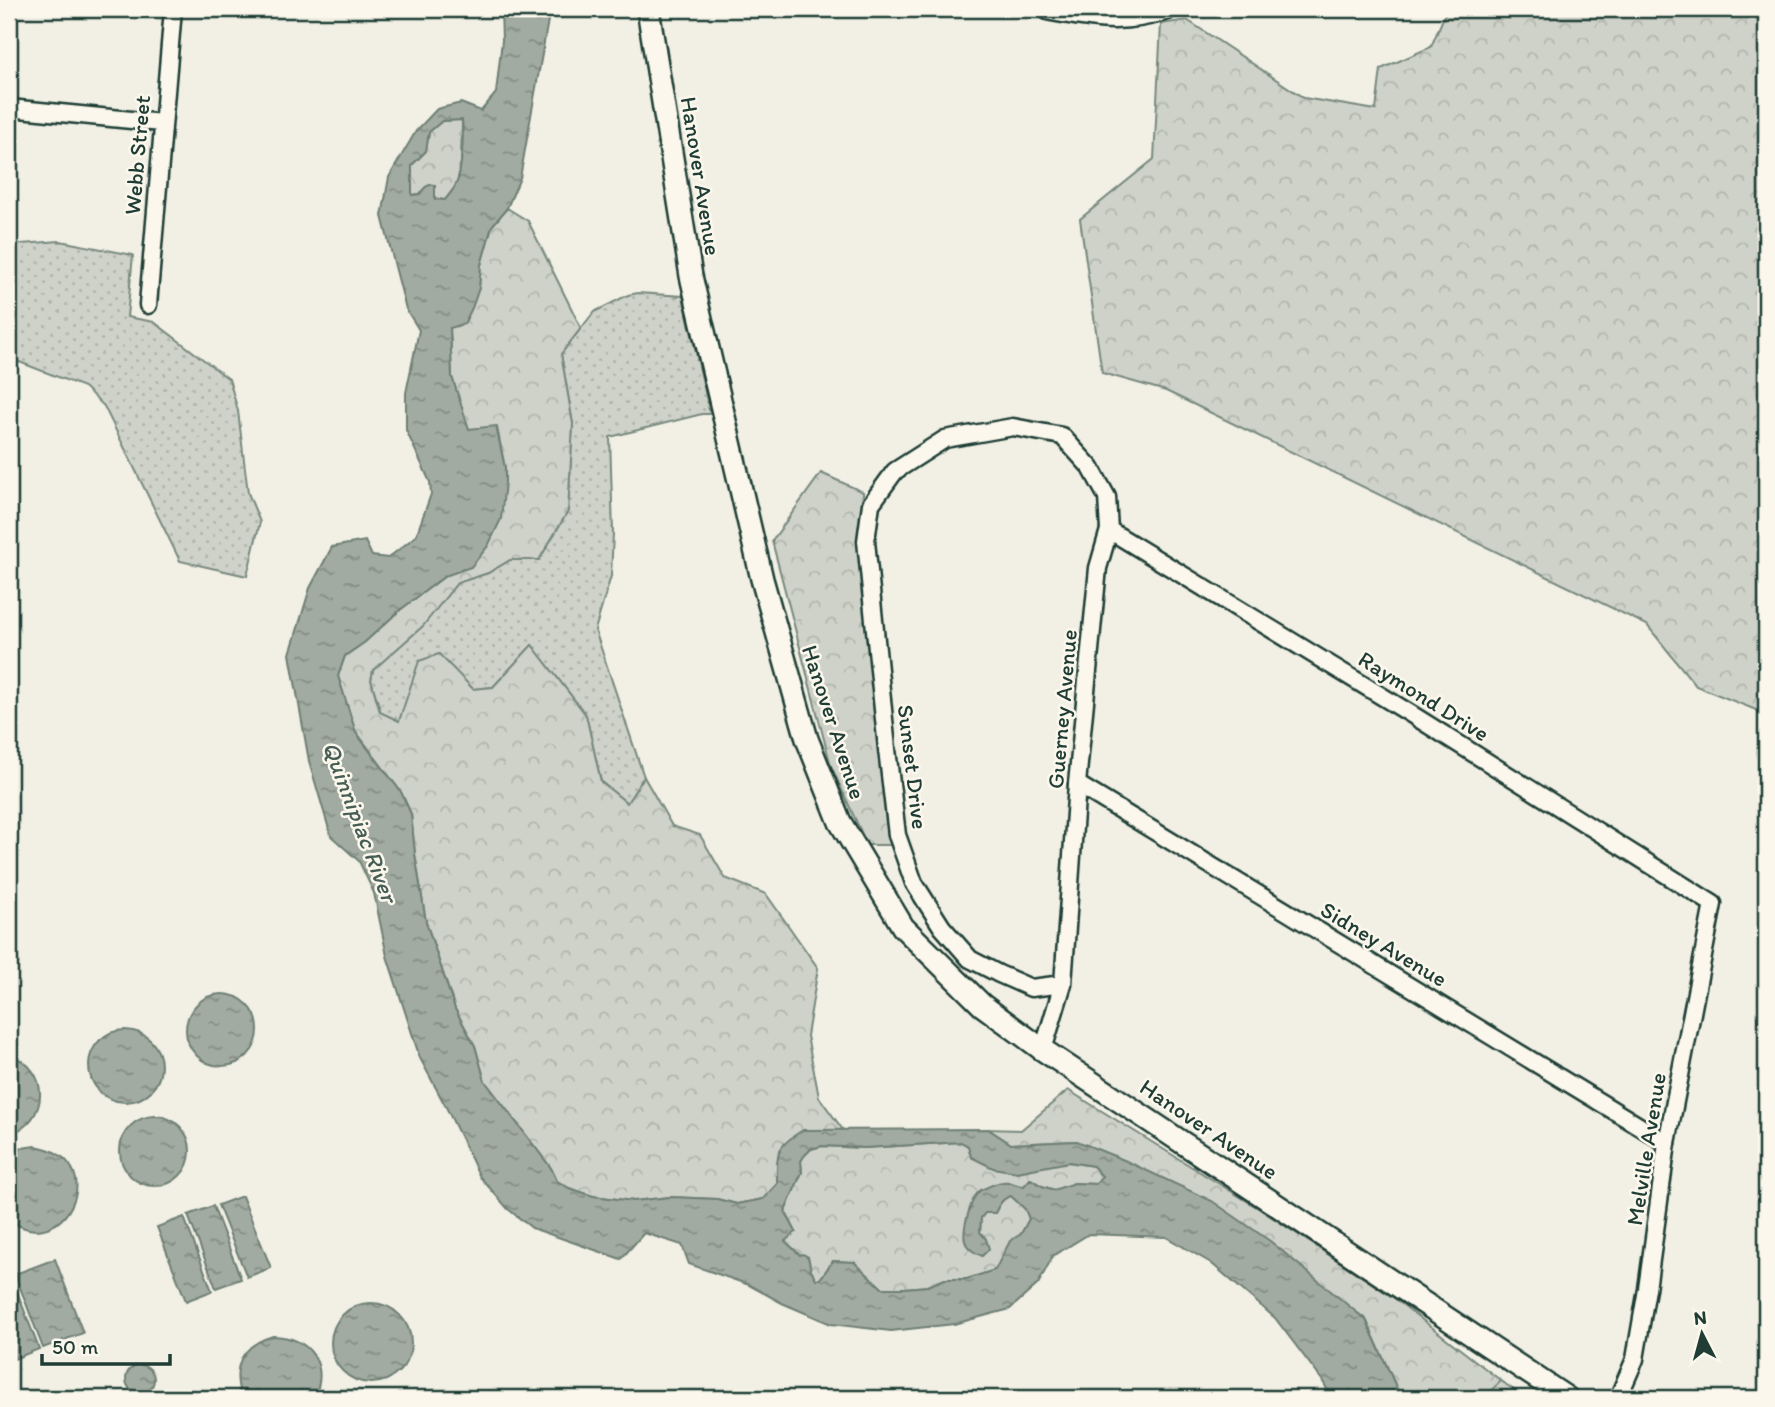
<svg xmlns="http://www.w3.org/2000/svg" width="1775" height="1407" viewBox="0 0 1775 1407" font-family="Itim,sans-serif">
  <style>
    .grass { fill: url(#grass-dots); stroke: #77887e; stroke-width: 2 }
    .forest { fill: url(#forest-crowns); stroke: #77887e; stroke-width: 2 }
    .cemetery { fill: url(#cemetery-stones); stroke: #77887e; stroke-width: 2 }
    .water { fill: url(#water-ripples); stroke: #6e7f75; stroke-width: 2; fill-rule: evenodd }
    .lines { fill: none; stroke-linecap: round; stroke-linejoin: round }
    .street-casing { stroke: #1f3d34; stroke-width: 21 }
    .secondary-casing { stroke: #1f3d34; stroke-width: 26 }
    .street { stroke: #fbf7ec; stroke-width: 16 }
    .secondary { stroke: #fbf7ec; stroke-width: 21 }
    .labels { text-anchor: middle; stroke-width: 5; stroke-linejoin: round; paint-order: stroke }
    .street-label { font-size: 23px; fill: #1f3d34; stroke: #fbf7ec }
    .water-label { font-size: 24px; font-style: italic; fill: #465e55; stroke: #fbf7ec }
  </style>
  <defs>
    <pattern id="grass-dots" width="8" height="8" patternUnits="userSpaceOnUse" patternTransform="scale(1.75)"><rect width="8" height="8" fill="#cfd2c8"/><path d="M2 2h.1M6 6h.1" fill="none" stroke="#b1b5ac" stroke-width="1.8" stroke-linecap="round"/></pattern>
    <pattern id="forest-crowns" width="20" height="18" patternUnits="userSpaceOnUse" patternTransform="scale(1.75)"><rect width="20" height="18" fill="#cfd2c8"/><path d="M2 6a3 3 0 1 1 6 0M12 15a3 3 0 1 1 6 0" fill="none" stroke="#b1b5ac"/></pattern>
    <pattern id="cemetery-stones" width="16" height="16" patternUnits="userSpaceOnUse" patternTransform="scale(1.75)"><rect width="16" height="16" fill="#cfd2c8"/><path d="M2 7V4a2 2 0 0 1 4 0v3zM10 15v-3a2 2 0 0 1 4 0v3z" fill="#b1b5ac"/></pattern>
    <pattern id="water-ripples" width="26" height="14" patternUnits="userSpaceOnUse" patternTransform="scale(1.75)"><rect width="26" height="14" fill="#a2aba1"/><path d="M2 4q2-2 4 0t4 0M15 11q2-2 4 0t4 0" fill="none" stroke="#838c84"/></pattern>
  </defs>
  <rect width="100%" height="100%" fill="#f2f0e5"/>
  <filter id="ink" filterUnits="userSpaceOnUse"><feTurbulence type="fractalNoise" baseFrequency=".0143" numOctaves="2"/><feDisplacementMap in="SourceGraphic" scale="14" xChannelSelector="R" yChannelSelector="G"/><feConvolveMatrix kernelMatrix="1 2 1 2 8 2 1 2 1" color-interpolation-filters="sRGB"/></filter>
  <g filter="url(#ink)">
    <!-- grass -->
    <g class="grass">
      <polygon points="60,241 133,255 127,317 154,322 229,379 238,411 248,493 260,522 247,576 180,561 104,406 84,387 9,358 9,245"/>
      <polygon points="638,293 683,296 710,414 702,414 610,437 613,533 611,576 595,630 644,777 627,803 601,782 586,715 532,645 493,687 473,689 439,655 399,722 381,713 371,680 373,670 423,625 457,583 488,573 510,560 539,560 568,511 573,424 561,354 594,312 628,295"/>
    </g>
    <!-- forest -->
    <g class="forest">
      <polygon points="1447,9 1766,9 1766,714 1696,686 1647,625 1166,391 1102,373 1080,219 1154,159 1161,24 1187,20 1304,98 1376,110 1381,69 1431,47"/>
      <path d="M462,120L461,163L457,184L445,200L435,199V186C427,184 424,188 420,194L412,195V165L426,151L429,132L442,121Z"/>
      <polygon points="507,208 528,221 581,328 561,354 573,424 568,511 539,560 510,560 488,573 457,583 423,626 373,670 371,680 380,712 399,721 419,661 439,654 473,689 493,687 532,645 586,715 601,782 627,803 644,777 672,826 700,835 725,878 766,894 818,968 807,1036 819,1097 843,1130 803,1130 777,1163 777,1184 763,1199 737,1204 717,1199 670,1197 634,1201 593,1196 569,1188 557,1181 551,1168 485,1082 475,1046 455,1009 426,922 415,854 411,814 401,792 355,730 338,676 345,656 365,642 400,610 445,576 505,482 505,468 497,427 469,430 452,377 450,327 479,288 481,265 492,226"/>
      <polygon points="821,473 863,492 891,845 867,845 831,766 772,541"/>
      <polygon points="1068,1090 1258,1208 1394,1298 1504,1383 1487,1398 1401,1398 1366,1319 1077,1141 1011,1144 988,1129 1021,1130"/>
      <path d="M961,1142L968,1146L1093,1166L1102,1176L1096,1184L1074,1183L1055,1190L1042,1186L1031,1179L1024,1186H1018L1008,1182L967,1219L986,1239L980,1232L981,1218L985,1213H995C999,1205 1002,1198 1011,1196L1025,1209L1029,1219L1021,1234L995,1270L967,1279H945L928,1286L904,1288H882L854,1262L833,1261L820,1279L816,1280L811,1270L808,1257L800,1255L784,1240L796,1232L785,1211L802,1172L801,1161L804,1156L811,1149L822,1146L865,1148Z"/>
    </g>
    <!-- cemetery -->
    <polygon class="cemetery" points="1501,1381 1504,1383 1525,1398 1483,1398"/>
    <!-- water -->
    <g class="water">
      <path d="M501,9H550L520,178L507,208L492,226L481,265L479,288L472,308L464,324L450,328L452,377L469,429L496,426L505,468V482L501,519L488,546L471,567L445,576L400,610L365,642L345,656L338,676L356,733L401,792L411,814L415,854L426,922L455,1009L475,1046L485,1081L551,1168L557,1181L569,1188L593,1196L634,1201L670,1197L717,1199L737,1204L763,1199L777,1184C777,1152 775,1147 803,1130L988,1129L1011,1144L1077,1141L1124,1160L1212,1201L1270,1241L1366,1320L1401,1398H1332L1322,1380L1275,1318L1211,1263L1166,1237L1089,1234L1053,1256L1038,1284L1010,1309L954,1324L891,1331L831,1324L782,1303L749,1285L689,1264L682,1245L644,1233L621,1259L532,1228L508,1209L480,1177L446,1107L420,1058L387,956L374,893L359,861L331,836L309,761L290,654L310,588L332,547L365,541L372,556L388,558L416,536L431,494L430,482L406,430V393L419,330L406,309L382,216L389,177L416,131L437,109L461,103L481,111L496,93L502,40ZM462,120C464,134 462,175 455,186C453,191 448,196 445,200L435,199V185C427,184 424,188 420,194L412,195V165L426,151L429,132L442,121ZM961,1142L968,1146L971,1157L993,1168L1017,1172L1069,1162L1093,1166L1102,1176L1096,1184L1074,1183L1054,1190L1042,1186L1030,1179L1024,1186C1017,1186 1014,1183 1008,1182C1001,1180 987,1187 981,1190C971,1196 962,1230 965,1241C967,1249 976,1253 982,1256L989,1249L986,1239L980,1232L981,1218L985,1213H995C999,1205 1002,1198 1011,1196L1025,1209L1029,1219L1021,1234L1010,1241L995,1270L967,1279H945L928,1286L904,1288H882L854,1262L833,1261L820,1279H816L811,1270L808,1257L803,1254L800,1255L785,1241L796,1232L785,1211L802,1172L801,1161L804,1156L811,1149L822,1146L865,1148Z"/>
      <circle cx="222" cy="1030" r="36"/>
      <circle cx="125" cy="1066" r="36"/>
      <path d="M9,1055C51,1067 50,1122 9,1134Z"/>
      <circle cx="155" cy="1151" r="35"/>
      <path d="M35,1146C116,1160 62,1263 9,1219V1156L22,1148Z"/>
      <polygon points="242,1196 271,1268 247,1277 218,1205"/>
      <polygon points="213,1206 241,1279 216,1288 188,1215"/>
      <polygon points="184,1217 212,1291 186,1301 157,1227"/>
      <polygon points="55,1259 83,1333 43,1348 15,1274"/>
      <polygon points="9,1276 11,1276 39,1349 9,1361"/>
      <circle cx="371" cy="1343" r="40"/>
      <path d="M273,1336C309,1337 330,1364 314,1398H243L241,1397C231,1366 242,1345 273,1336Z"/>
      <circle cx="140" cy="1379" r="14"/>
    </g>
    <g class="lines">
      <!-- street casing -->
      <g class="street-casing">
        <g id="street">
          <polyline points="9,108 162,123"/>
          <polyline points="148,305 173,9"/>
          <polyline points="1109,530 1411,714 1713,904 1667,1143 1647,1289 1635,1359 1618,1398"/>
          <polyline points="1077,784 1667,1143"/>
          <polyline points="1043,1050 1063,984 1077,784 1098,568 1109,530 1107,497 1091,468 1062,436 1013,427 945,439 895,471 871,504 866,541 887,749 897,835 914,883 942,927 970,959 999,974 1031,988 1063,984"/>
        </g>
      </g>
      <!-- secondary casing -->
      <g class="secondary-casing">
        <g id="secondary">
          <polyline points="648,9 691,276 762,579 807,739 840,822 903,927 982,1005 1043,1050 1567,1398"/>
          <path d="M1049,9C1092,17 1123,23 1166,9"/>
        </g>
      </g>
      <!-- street -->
      <use href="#street" class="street"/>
      <!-- secondary -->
      <use href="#secondary" class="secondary"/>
    </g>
  </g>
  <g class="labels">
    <!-- street labels -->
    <g class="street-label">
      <text transform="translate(137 155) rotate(-85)" y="8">Webb Street</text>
      <text transform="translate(701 176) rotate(81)" y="8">Hanover Avenue</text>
      <text transform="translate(1424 696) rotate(32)" y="8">Raymond Drive</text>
      <text transform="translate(1062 709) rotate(-85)" y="8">Guerney Avenue</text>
      <text transform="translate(834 722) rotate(72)" y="8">Hanover Avenue</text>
      <text transform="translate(913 767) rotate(83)" y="8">Sunset Drive</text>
      <text transform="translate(1384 944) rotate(31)" y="8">Sidney Avenue</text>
      <text transform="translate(1209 1129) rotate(34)" y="8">Hanover Avenue</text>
      <text transform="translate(1646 1149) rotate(-81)" y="8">Melville Avenue</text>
    </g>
    <!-- water labels -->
    <g class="water-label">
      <text transform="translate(360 822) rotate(69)" y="8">Quinnipiac River</text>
    </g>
  </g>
  <!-- margin -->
  <rect width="1775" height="1407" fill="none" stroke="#fbf7ec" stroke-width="35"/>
  <rect x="18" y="18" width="1740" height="1372" fill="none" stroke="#1f3d34" stroke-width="2.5" filter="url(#ink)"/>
  <!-- north arrow -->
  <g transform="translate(1702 1334) rotate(354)" stroke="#fbf7ec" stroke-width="5" paint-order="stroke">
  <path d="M0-5L12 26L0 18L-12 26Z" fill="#1f3d34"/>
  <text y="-10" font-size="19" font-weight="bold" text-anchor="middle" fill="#1f3d34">N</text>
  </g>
  <!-- scale -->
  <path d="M42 1354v10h128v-10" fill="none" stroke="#1f3d34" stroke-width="3.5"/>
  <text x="52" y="1354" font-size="21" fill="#1f3d34" stroke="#fbf7ec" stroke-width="5" paint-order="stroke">50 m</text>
</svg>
